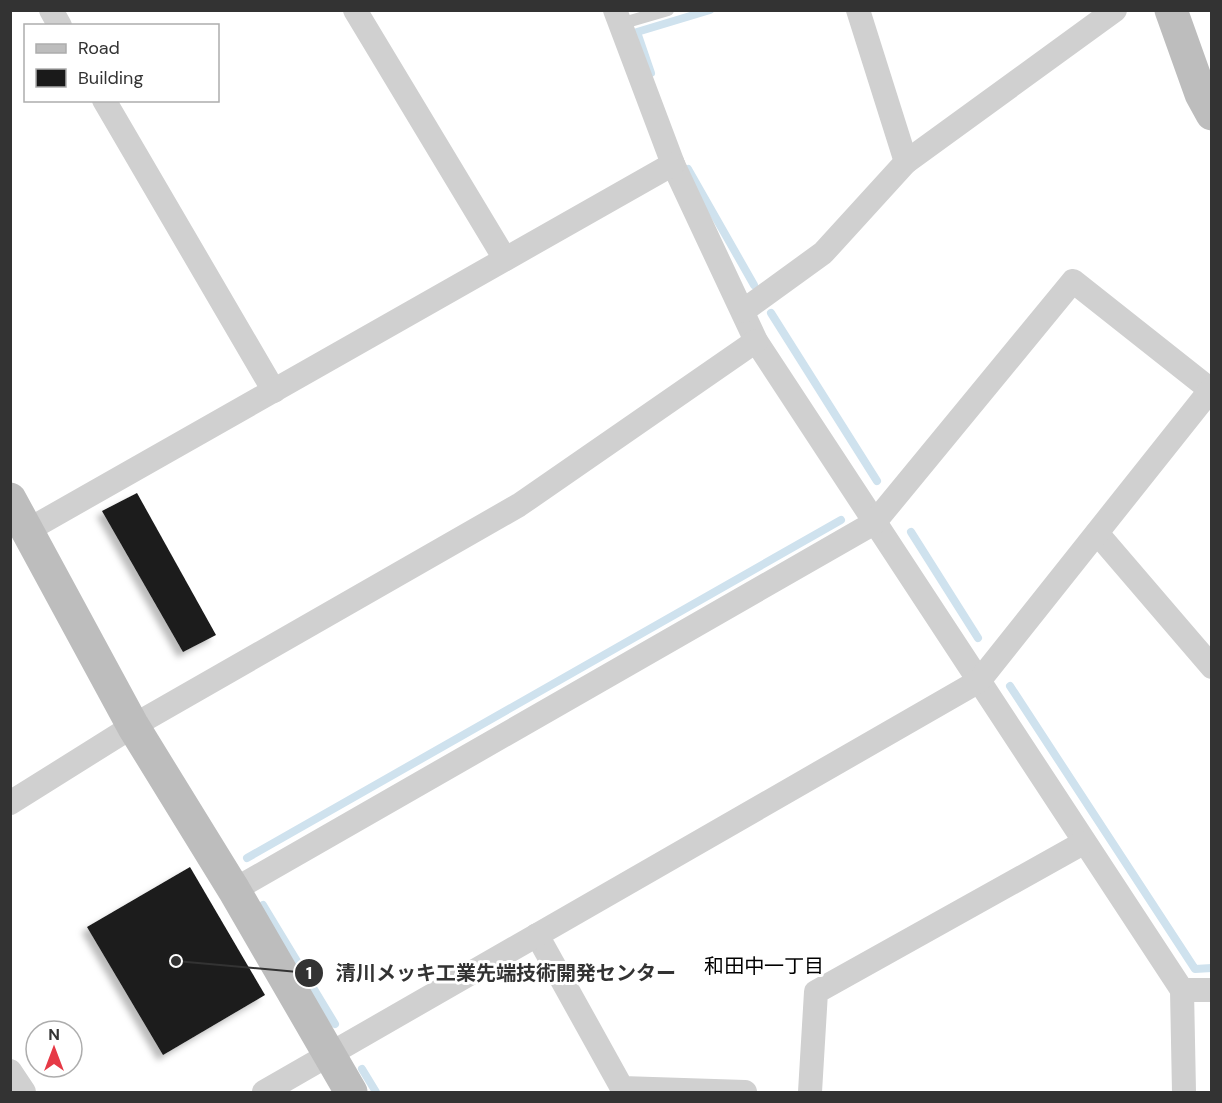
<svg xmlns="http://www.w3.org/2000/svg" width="1222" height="1103" viewBox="0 0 1222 1103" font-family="'DM Sans','Noto Sans JP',sans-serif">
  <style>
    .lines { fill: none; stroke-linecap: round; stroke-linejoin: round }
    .stream { stroke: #cfe2ee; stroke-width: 8 }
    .building { fill: #1a1a1a; filter: url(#shadow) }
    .lane { stroke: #d0d0d0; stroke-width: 12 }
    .street { stroke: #d0d0d0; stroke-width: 24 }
    .secondary { stroke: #bdbdbd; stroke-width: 33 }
    .labels { text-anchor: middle; stroke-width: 6; stroke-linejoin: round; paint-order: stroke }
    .neighbourhood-label { font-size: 20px; fill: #000; stroke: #fff }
    .leader { fill: none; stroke: #333; stroke-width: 2 }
    .callout-dot { fill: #333; stroke: #fff; stroke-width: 2 }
    .mark-label { font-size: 18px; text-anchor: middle; font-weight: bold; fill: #fff }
    .callout-label { font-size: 20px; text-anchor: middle; font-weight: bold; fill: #333; stroke: #fff; stroke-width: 6; stroke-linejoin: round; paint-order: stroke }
  </style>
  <defs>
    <filter id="shadow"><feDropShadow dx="-5.5" dy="5.5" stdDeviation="3" flood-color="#0004"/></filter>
  </defs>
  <rect width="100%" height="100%" fill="#fff"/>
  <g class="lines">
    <!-- stream -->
    <g class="stream">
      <polyline points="651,73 637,32 710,10"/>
      <polyline points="688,169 754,285"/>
      <polyline points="771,313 877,481"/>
      <polyline points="911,532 978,638"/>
      <polyline points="1010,686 1195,969 1212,968"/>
      <polyline points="247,858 841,520"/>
      <polyline points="263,905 335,1024"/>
      <polyline points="362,1069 376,1092"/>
    </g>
  </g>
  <!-- building -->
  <g class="building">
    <polygon points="137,493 216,635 183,652 102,511"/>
    <polygon points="190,867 265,995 163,1055 87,927"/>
  </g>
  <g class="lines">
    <!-- lane -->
    <polyline class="lane" points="620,24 668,10"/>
    <!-- street -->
    <g class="street">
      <polyline points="51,10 60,26"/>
      <polyline points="355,10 505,259"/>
      <polyline points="615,10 673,164 756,341 1182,990 1184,1092"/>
      <polyline points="858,10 906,162"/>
      <polyline points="104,100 274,391"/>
      <polyline points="743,311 823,253 906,162 1115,10"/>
      <polyline points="28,530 673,164"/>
      <polyline points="1097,533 1212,667"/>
      <polyline points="10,803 133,726 519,505 756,341"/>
      <polyline points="234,890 874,523 1073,281 1212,391"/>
      <polyline points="537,935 622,1088 745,1092"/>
      <polyline points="1182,990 1212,990"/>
      <polyline points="10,1071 24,1092"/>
      <polyline points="264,1092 979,681 1212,388"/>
      <polyline points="810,1092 816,992 1083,843"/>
    </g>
    <!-- secondary -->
    <g class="secondary">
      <polyline points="1171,10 1201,94 1212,114"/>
      <polyline points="10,499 133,726 234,890 351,1092"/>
    </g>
  </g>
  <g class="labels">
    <!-- neighbourhood labels -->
    <g class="neighbourhood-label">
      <text x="764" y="973">和田中一丁目</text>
    </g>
  </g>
  <!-- callouts -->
  <path class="leader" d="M176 961L309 973"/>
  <g class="callout-dot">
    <circle cx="176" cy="961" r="6"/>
    <circle cx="309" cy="973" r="15"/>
  </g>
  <g class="mark-label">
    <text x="309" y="979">1</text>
  </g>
  <g class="callout-label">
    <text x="506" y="980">清川メッキ工業先端技術開発センター</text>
  </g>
  <!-- border -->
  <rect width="1222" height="1103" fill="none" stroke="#333333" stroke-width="24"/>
  <!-- legend -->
  <rect x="24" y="24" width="195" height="78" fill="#ffffff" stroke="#adadad" stroke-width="1.5"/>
  <rect x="36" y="44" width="30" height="9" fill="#bdbdbd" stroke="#adadad" stroke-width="1.5"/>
  <text x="78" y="54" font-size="18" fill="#333333">Road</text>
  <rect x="36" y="69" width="30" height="18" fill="#1a1a1a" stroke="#adadad" stroke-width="1.5"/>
  <text x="78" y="84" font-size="18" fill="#333333">Building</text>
  <!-- north arrow -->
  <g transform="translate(54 1049)"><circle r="28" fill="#ffffff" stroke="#adadad" stroke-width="1.5"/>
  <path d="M0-4.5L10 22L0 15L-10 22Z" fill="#e63946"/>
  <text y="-9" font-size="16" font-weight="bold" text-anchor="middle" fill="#333333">N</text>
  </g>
</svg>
